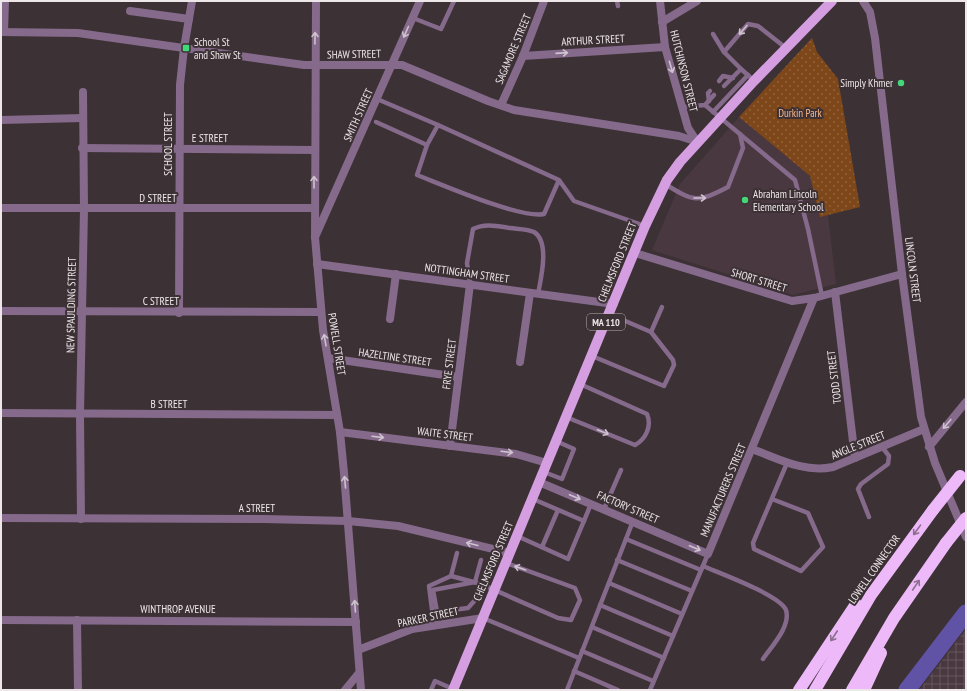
<svg xmlns="http://www.w3.org/2000/svg" width="967" height="691" viewBox="0 0 967 691" font-family="'PT Sans Narrow',sans-serif">
  <style>
    .built { fill: #4a3840 }
    .industrial { fill: url(#industrial-grid) }
    .park { fill: url(#park-dots) }
    .lines { fill: none; stroke-linecap: round; stroke-linejoin: round }
    .river { stroke: #6053a6; stroke-width: 17 }
    .service { stroke: #856a8b; stroke-width: 4.5 }
    .minor { stroke: #856a8b; stroke-width: 8 }
    .tertiary { stroke: #856a8b; stroke-width: 8 }
    .primary { stroke: #d49ee1; stroke-width: 10 }
    .motorway { stroke: #edb9f9; stroke-width: 12 }
    .motorway-bridge { stroke: #edb9f9; stroke-width: 12 }
    .oneway { stroke: #cec2ce }
    .oneway2 { stroke: #8c6e8d }
    .poi-dot { fill: #44d77a; stroke: #3c3135; stroke-width: 1.5 }
    .labels { text-anchor: middle; stroke-width: 4; stroke-linejoin: round; paint-order: stroke }
    .shield { fill: #3c3135; stroke: #b9b0b4; stroke-width: 1 }
    .shield-label { font-size: 10px; font-weight: bold; fill: #eee7ea }
    .street-label { font-size: 11px; fill: #eee7ea; stroke: #3c3135 }
    .poi-label { font-size: 11px; fill: #eee7ea; stroke: #3c3135; text-anchor: start }
    .park-label { font-size: 11px; fill: #f7b78a; stroke: #3c3135 }
  </style>
  <defs>
    <pattern id="industrial-grid" width="8" height="8" patternUnits="userSpaceOnUse"><rect width="8" height="8" fill="#4a3840"/><path d="M0 4h8M4 0v8" fill="none" stroke="#64555c"/></pattern>
    <pattern id="park-dots" width="8" height="8" patternUnits="userSpaceOnUse"><rect width="8" height="8" fill="#7e471a"/><path d="M2 2h.1M6 6h.1" fill="none" stroke="#91623b" stroke-width="1.8" stroke-linecap="round"/></pattern>
  </defs>
  <rect width="100%" height="100%" fill="#3c3135"/>
  <!-- built -->
  <polygon class="built" points="739,117 810,176 820,216 828,215 836,284 793,295 652,250 680,184"/>
  <!-- industrial -->
  <polygon class="industrial" points="966,629 966,690 919,690"/>
  <!-- park -->
  <polygon class="park" points="812,38 817,52 838,79 860,207 820,217 810,176 739,117"/>
  <g class="lines">
    <!-- river -->
    <polyline class="river" points="907,690 966,613"/>
    <!-- service -->
    <g class="service">
      <polyline points="617,1 618,6"/>
      <polyline points="413,18 441,29 454,1"/>
      <polyline points="713,34 724,52 741,69"/>
      <polyline points="724,52 748,24 758,26 786,48"/>
      <polyline points="719,81 723,76 733,78"/>
      <polyline points="724,86 741,69 750,77"/>
      <polyline points="377,99 438,125"/>
      <polyline points="709,101 708,93 710,91"/>
      <polyline points="705,105 795,180 808,229 822,296"/>
      <polyline points="682,107 705,105 714,95"/>
      <polyline points="713,112 748,75"/>
      <polyline points="376,122 427,145"/>
      <path d="M559,180L544,214C521,219 443,185 417,175L427,145L438,125L559,180L574,201L645,226"/>
      <path d="M665,184C694,202 697,203 728,187L743,148L740,134"/>
      <path d="M470,284L467,263L473,229C485,223 497,226 510,228C517,229 528,229 534,232C550,242 541,278 538,294"/>
      <polyline points="651,332 662,307"/>
      <polyline points="592,356 664,386 674,365 673,360 651,332 609,314"/>
      <path d="M566,417L635,445C646,439 652,426 647,414L580,384"/>
      <polyline points="544,472 562,479 574,449 556,441"/>
      <polyline points="533,499 584,521"/>
      <polyline points="772,499 808,513 823,547 801,571 754,549 753,543 787,463"/>
      <polyline points="604,509 621,470"/>
      <polyline points="869,517 858,489 861,484 888,464 889,456 882,447"/>
      <polyline points="517,536 568,559 591,504"/>
      <polyline points="626,539 701,570"/>
      <polyline points="542,547 558,510"/>
      <polyline points="617,560 692,591"/>
      <path d="M703,566C719,573 780,595 786,610C791,626 772,646 763,659"/>
      <polyline points="451,576 457,553"/>
      <polyline points="609,583 682,614"/>
      <polyline points="481,584 476,599 468,608 437,612 433,590 475,582 481,560"/>
      <polyline points="600,605 673,636"/>
      <polyline points="483,618 579,658"/>
      <polyline points="434,625 429,586 451,576 481,584 558,618 571,620 580,600 575,588 506,563"/>
      <polyline points="592,627 664,658"/>
      <polyline points="582,651 653,681"/>
      <polyline points="574,671 618,690"/>
      <polyline points="431,690 435,681 453,689"/>
      <polyline points="567,690 633,521"/>
      <polyline points="650,690 708,554"/>
    </g>
    <!-- minor -->
    <g class="minor">
      <polyline points="660,1 665,47 688,128 696,140"/>
      <polyline points="130,11 189,19"/>
      <polyline points="662,22 697,1"/>
      <polyline points="1,32 78,33 304,65 402,65 488,101 514,110 679,136 698,142"/>
      <polyline points="4,32 5,1"/>
      <polyline points="523,56 665,47"/>
      <polyline points="501,105 523,56 544,1"/>
      <polyline points="1,120 83,118"/>
      <polyline points="82,148 314,150"/>
      <polyline points="1,208 314,208"/>
      <polyline points="315,237 420,1"/>
      <polyline points="635,253 792,301 814,298 902,274"/>
      <polyline points="317,264 614,304"/>
      <polyline points="835,292 855,458"/>
      <polyline points="1,311 321,312"/>
      <polyline points="179,313 180,85 184,48 192,1"/>
      <polyline points="390,319 396,274"/>
      <polyline points="328,358 458,377"/>
      <polyline points="520,362 530,293"/>
      <polyline points="1,413 337,415"/>
      <polyline points="340,432 516,454 547,463"/>
      <polyline points="450,446 470,284"/>
      <polyline points="929,447 966,402"/>
      <path d="M752,449C779,459 804,473 833,467L924,429"/>
      <polyline points="539,482 708,554 814,298"/>
      <polyline points="1,518 264,519 348,521 398,526 510,553"/>
      <polyline points="81,519 80,414 84,209 83,92"/>
      <polyline points="1,620 356,622"/>
      <polyline points="77,620 78,690"/>
      <polyline points="358,650 412,629 483,618"/>
    </g>
    <!-- tertiary -->
    <g class="tertiary">
      <polyline points="316,1 315,237 323,330 340,432 344,473 361,690"/>
      <polyline points="863,1 870,12 875,38 902,274 921,417 935,463 966,537"/>
      <polyline points="345,690 359,673"/>
    </g>
    <!-- primary -->
    <polyline class="primary" points="453,690 645,226 667,180 680,162 754,81 832,1"/>
    <!-- motorway -->
    <g class="motorway">
      <polyline points="799,690 856,604"/>
      <polyline points="815,690 871,595 933,510"/>
      <polyline points="852,690 894,618 946,543"/>
      <polyline points="864,690 881,653"/>
    </g>
    <!-- motorway-bridge -->
    <g class="motorway-bridge">
      <polyline points="933,510 960,476"/>
      <polyline points="946,543 966,518"/>
    </g>
  </g>
  <!-- one-way arrows -->
  <defs><path id="oneway-shaft" d="M-6 0H5M1.5-3L5.5 0L1.5 3" fill="none" stroke-width="1.6" stroke-linecap="round" stroke-linejoin="round"/></defs>
  <g class="oneway">
    <use href="#oneway-shaft" transform="translate(743 30) rotate(131)"/>
    <use href="#oneway-shaft" transform="translate(406 32) rotate(114)"/>
    <use href="#oneway-shaft" transform="translate(315 38) rotate(-89)"/>
    <use href="#oneway-shaft" transform="translate(562 53) rotate(-4)"/>
    <use href="#oneway-shaft" transform="translate(671 67) rotate(74)"/>
    <use href="#oneway-shaft" transform="translate(314 182) rotate(-90)"/>
    <use href="#oneway-shaft" transform="translate(700 198)"/>
    <use href="#oneway-shaft" transform="translate(325 340) rotate(-100)"/>
    <use href="#oneway-shaft" transform="translate(947 424) rotate(130)"/>
    <use href="#oneway-shaft" transform="translate(603 432) rotate(22)"/>
    <use href="#oneway-shaft" transform="translate(378 437) rotate(7)"/>
    <use href="#oneway-shaft" transform="translate(507 452) rotate(7)"/>
    <use href="#oneway-shaft" transform="translate(345 482) rotate(-95)"/>
    <use href="#oneway-shaft" transform="translate(575 497) rotate(23)"/>
    <use href="#oneway-shaft" transform="translate(472 544) rotate(-166)"/>
    <use href="#oneway-shaft" transform="translate(695 548) rotate(23)"/>
    <use href="#oneway-shaft" transform="translate(520 568) rotate(-161)"/>
    <use href="#oneway-shaft" transform="translate(355 606) rotate(-94)"/>
  </g>
  <g class="oneway2">
    <use href="#oneway-shaft" transform="translate(917 530) rotate(126)"/>
    <use href="#oneway-shaft" transform="translate(916 585) rotate(-56)"/>
    <use href="#oneway-shaft" transform="translate(834 636) rotate(123)"/>
  </g>
  <!-- markers -->
  <g class="poi-dot">
    <rect x="182" y="44" width="8" height="8" rx="2"/>
    <circle cx="901" cy="83" r="4"/>
    <circle cx="745" cy="200" r="4"/>
  </g>
  <g class="labels">
    <!-- shield labels -->
    <rect class="shield" x="587" y="314" width="38" height="16" rx="3"/>
    <g class="shield-label">
      <text x="606" y="326">MA 110</text>
    </g>
    <!-- street labels -->
    <g class="street-label">
      <text transform="translate(593 40) rotate(-3)" y="4">ARTHUR STREET</text>
      <text transform="translate(513 49) rotate(-67)" y="4">SAGAMORE STREET</text>
      <text transform="translate(354 54) rotate(-1)" y="4">SHAW STREET</text>
      <text transform="translate(684 71) rotate(76)" y="4">HUTCHINSON STREET</text>
      <text transform="translate(358 115) rotate(-66)" y="4">SMITH STREET</text>
      <text x="210" y="142">E STREET</text>
      <text transform="translate(168 144) rotate(-90)" y="4">SCHOOL STREET</text>
      <text x="158" y="202">D STREET</text>
      <text transform="translate(617 262) rotate(-68)" y="4">CHELMSFORD STREET</text>
      <text transform="translate(913 270) rotate(83)" y="4">LINCOLN STREET</text>
      <text transform="translate(467 273) rotate(8)" y="4">NOTTINGHAM STREET</text>
      <text transform="translate(759 280) rotate(17)" y="4">SHORT STREET</text>
      <text x="161" y="305">C STREET</text>
      <text transform="translate(71 305) rotate(-89)" y="4">NEW SPAULDING STREET</text>
      <text transform="translate(337 344) rotate(81)" y="4">POWELL STREET</text>
      <text transform="translate(395 357) rotate(8)" y="4">HAZELTINE STREET</text>
      <text transform="translate(449 364) rotate(-83)" y="4">FRYE STREET</text>
      <text transform="translate(834 377) rotate(-97)" y="4">TODD STREET</text>
      <text x="169" y="408">B STREET</text>
      <text transform="translate(445 434) rotate(7)" y="4">WAITE STREET</text>
      <text transform="translate(858 445) rotate(-22)" y="4">ANGLE STREET</text>
      <text transform="translate(723 490) rotate(-67)" y="4">MANUFACTURERS STREET</text>
      <text transform="translate(628 507) rotate(23)" y="4">FACTORY STREET</text>
      <text x="257" y="512">A STREET</text>
      <text transform="translate(493 561) rotate(-67)" y="4">CHELMSFORD STREET</text>
      <text transform="translate(874 569) rotate(-55)" y="4">LOWELL CONNECTOR</text>
      <text x="178" y="613">WINTHROP AVENUE</text>
      <text transform="translate(428 617) rotate(-12)" y="4">PARKER STREET</text>
    </g>
    <!-- poi labels -->
    <g class="poi-label">
      <text x="194" y="46">School St<tspan x="194" dy="13">and Shaw St</tspan></text>
      <text x="893" y="87" text-anchor="end">Simply Khmer</text>
      <text x="753" y="198">Abraham Lincoln<tspan x="753" dy="13">Elementary School</tspan></text>
    </g>
    <!-- park labels -->
    <g class="park-label">
      <text x="800" y="117">Durkin Park</text>
    </g>
  </g>
  <!-- border -->
  <rect width="967" height="691" fill="none" stroke="#eee7ea" stroke-width="4"/>
</svg>
